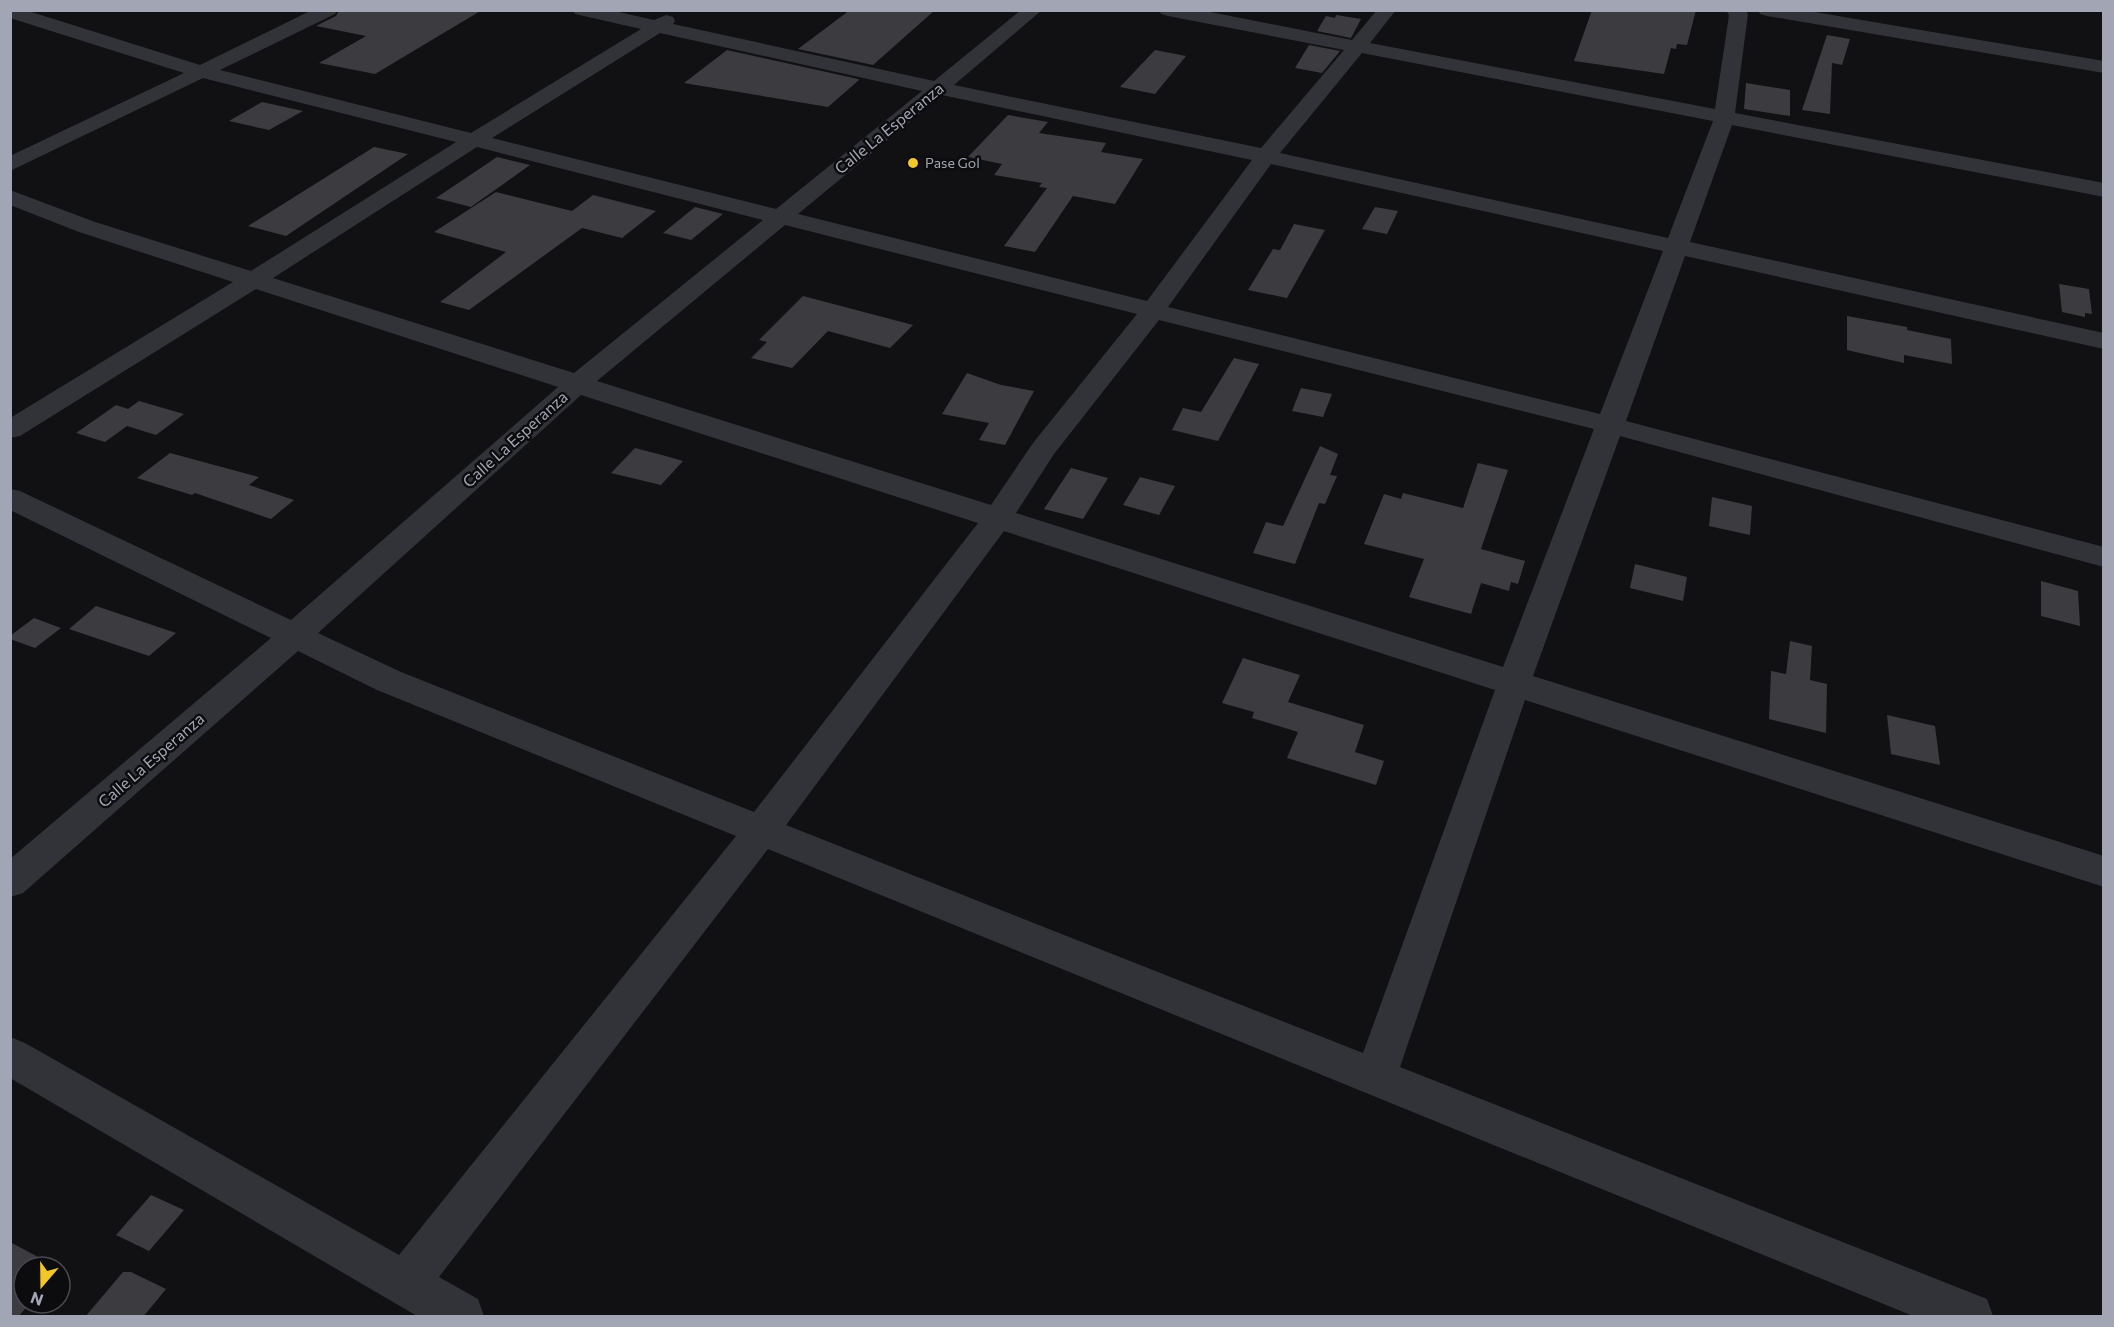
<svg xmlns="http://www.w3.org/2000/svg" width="2114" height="1327" viewBox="0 0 2114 1327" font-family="Commissioner,sans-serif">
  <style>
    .building { fill: #3c3b40 }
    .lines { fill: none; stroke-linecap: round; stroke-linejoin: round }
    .minor { fill: #323338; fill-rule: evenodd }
    .poi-dot { fill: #f3c62a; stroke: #0c0c0e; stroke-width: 2 }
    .labels { text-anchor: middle; stroke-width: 5; stroke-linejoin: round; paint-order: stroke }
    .far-poi-label { font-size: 14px; fill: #a2a6b4; stroke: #0c0c0e; text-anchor: start }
    .street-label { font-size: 16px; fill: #a2a6b4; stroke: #0c0c0e }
  </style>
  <rect width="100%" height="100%" fill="#111113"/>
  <!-- building -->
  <g class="building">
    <polygon points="339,10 482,10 375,74 319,63 366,36 316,26 336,16"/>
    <polygon points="850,10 935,10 873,65 798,49"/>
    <polygon points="1592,10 1696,10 1687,45 1677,44 1676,49 1671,48 1664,74 1574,61"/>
    <polygon points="1336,15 1361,19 1351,38 1317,31 1326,16 1335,18"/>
    <polygon points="1827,35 1850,39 1842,65 1832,63 1830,114 1802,110"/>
    <polygon points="1309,45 1340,51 1322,73 1295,68"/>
    <polygon points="727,50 858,79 859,80 828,107 684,83"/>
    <polygon points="1155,50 1186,56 1155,94 1120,87"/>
    <polygon points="1746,83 1790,90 1790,116 1744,109"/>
    <polygon points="262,102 303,111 269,130 229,121"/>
    <polygon points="1008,115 1048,122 1039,133 1106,143 1101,152 1143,159 1115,204 1073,196 1035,252 1004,246 1047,188 1039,187 1042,183 994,175 1002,164 968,157"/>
    <polygon points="374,147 408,154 286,236 248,226"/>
    <polygon points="497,157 530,165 471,207 436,198"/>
    <polygon points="496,192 572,211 593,195 656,211 622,238 582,228 469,310 440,302 506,252 434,232"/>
    <polygon points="695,207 723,214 691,240 663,233"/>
    <polygon points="1375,207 1398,211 1387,234 1362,229"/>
    <polygon points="1294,224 1325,230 1287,298 1248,290 1273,249 1280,250"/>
    <polygon points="2059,284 2089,289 2092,314 2085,313 2085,317 2062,312"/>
    <polygon points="803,296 913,325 890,348 828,331 792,368 751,358 767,342 759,340"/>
    <polygon points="1847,316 1907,327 1907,330 1951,339 1952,364 1904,355 1904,363 1847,350"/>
    <polygon points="1234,358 1259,364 1218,441 1172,430 1183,408 1201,412"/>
    <polygon points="967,373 1001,385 1034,391 1005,445 979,440 989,423 942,414"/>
    <polygon points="1301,388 1332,394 1323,417 1292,411"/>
    <polygon points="139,401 184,414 156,435 127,426 105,442 76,433 116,405 128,409"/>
    <polygon points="1320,446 1338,454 1330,475 1337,476 1325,504 1319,503 1295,564 1253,553 1266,522 1283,526"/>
    <polygon points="635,448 662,455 683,461 661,485 611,473"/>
    <polygon points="170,453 259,477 249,485 294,500 271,519 195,493 192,495 137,478"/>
    <polygon points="1478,463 1508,470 1481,549 1525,561 1518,584 1511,582 1509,591 1481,583 1471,614 1409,597 1424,559 1364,544 1384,494 1401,499 1403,493 1463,508"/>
    <polygon points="1071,468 1108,478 1083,519 1044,509"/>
    <polygon points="1140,477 1175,486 1159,515 1123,505"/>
    <polygon points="1712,497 1752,506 1750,535 1709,526"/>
    <polygon points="1635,564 1687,577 1683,601 1630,588"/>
    <polygon points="2041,581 2078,591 2080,626 2041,616"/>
    <polygon points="96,606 176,633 149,656 69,629"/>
    <polygon points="34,618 61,628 35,648 10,639 10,636"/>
    <polygon points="1790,641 1812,646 1810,680 1827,684 1826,733 1769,719 1771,671 1786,674"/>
    <polygon points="1243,658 1300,675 1288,702 1364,725 1355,752 1384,761 1376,785 1287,758 1298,732 1252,718 1254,712 1222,703"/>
    <polygon points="1887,715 1935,726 1940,765 1891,754"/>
    <polygon points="151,1195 184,1210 149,1251 116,1235"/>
    <polygon points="10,1242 57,1267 24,1267 24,1303 30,1303 18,1317 10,1317"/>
    <polygon points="123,1272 131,1272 166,1289 143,1317 85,1317"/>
  </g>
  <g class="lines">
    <!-- minor -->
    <g class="minor">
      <path d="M10,10H25L200,65L312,10H337L335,14L220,70L471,133L641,29L575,14L573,10H610L654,20L666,15L673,17L675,21L673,24L934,81L1021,10H1042L954,85L1261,148L1344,50L1168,16L1161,14L1159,10H1200L1352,40L1377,10H1396L1370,43L1715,109L1729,15L1726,10H1746L1748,14L1735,113L2104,183V197L1732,125L1690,242L2104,333V349L1685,256L1626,421L2104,547V567L1620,436L1533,676L2104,856V887L1525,700L1400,1067L1987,1299L1993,1316H1913L768,849L439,1277L478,1299L484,1316H417L10,1078V1037L25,1043L399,1255L736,836L377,690L298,651L23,893L10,897V859L271,638L10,510V489L20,491L291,620L558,387L256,289L20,436L10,438V418L233,282L79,232L10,205V190L95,222L251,271L456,142L203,78L10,171V156L184,73L10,18ZM660,33L922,91L776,209L492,138ZM1362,53L1713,121L1668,238L1280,153ZM942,95L1252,160L1147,301L798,214ZM477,147L763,220L574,373L273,278ZM1271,164L1663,251L1600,414L1168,307ZM785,225L1137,314L1033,443L991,505L597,381ZM1159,320L1594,429L1503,667L1016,513L1054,454ZM581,395L978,523L754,812L401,672L318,633ZM1004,531L1495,690L1363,1053L786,825Z"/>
      <polygon points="1758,10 1803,10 2104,61 2104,73 1767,16 1760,14"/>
    </g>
  </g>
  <!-- markers -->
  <circle class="poi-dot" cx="913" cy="163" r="6"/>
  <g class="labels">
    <!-- far-poi labels -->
    <g class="far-poi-label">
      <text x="925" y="168">Pase Gol</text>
    </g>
    <!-- street labels -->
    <g class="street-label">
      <text transform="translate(889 128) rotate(-39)" y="6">Calle La Esperanza</text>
      <text transform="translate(515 439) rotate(-42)" y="6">Calle La Esperanza</text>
      <text transform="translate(151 760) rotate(-41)" y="6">Calle La Esperanza</text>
    </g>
  </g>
  <!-- border -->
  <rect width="2114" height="1327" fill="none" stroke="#a2a6b4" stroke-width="24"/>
  <!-- north arrow -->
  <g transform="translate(42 1285) rotate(200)"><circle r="28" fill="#0c0c0e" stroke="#484a50" stroke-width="1.5"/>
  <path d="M0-4.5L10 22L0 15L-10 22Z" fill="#f3c62a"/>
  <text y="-9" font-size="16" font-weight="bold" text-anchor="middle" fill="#a2a6b4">N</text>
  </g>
</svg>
